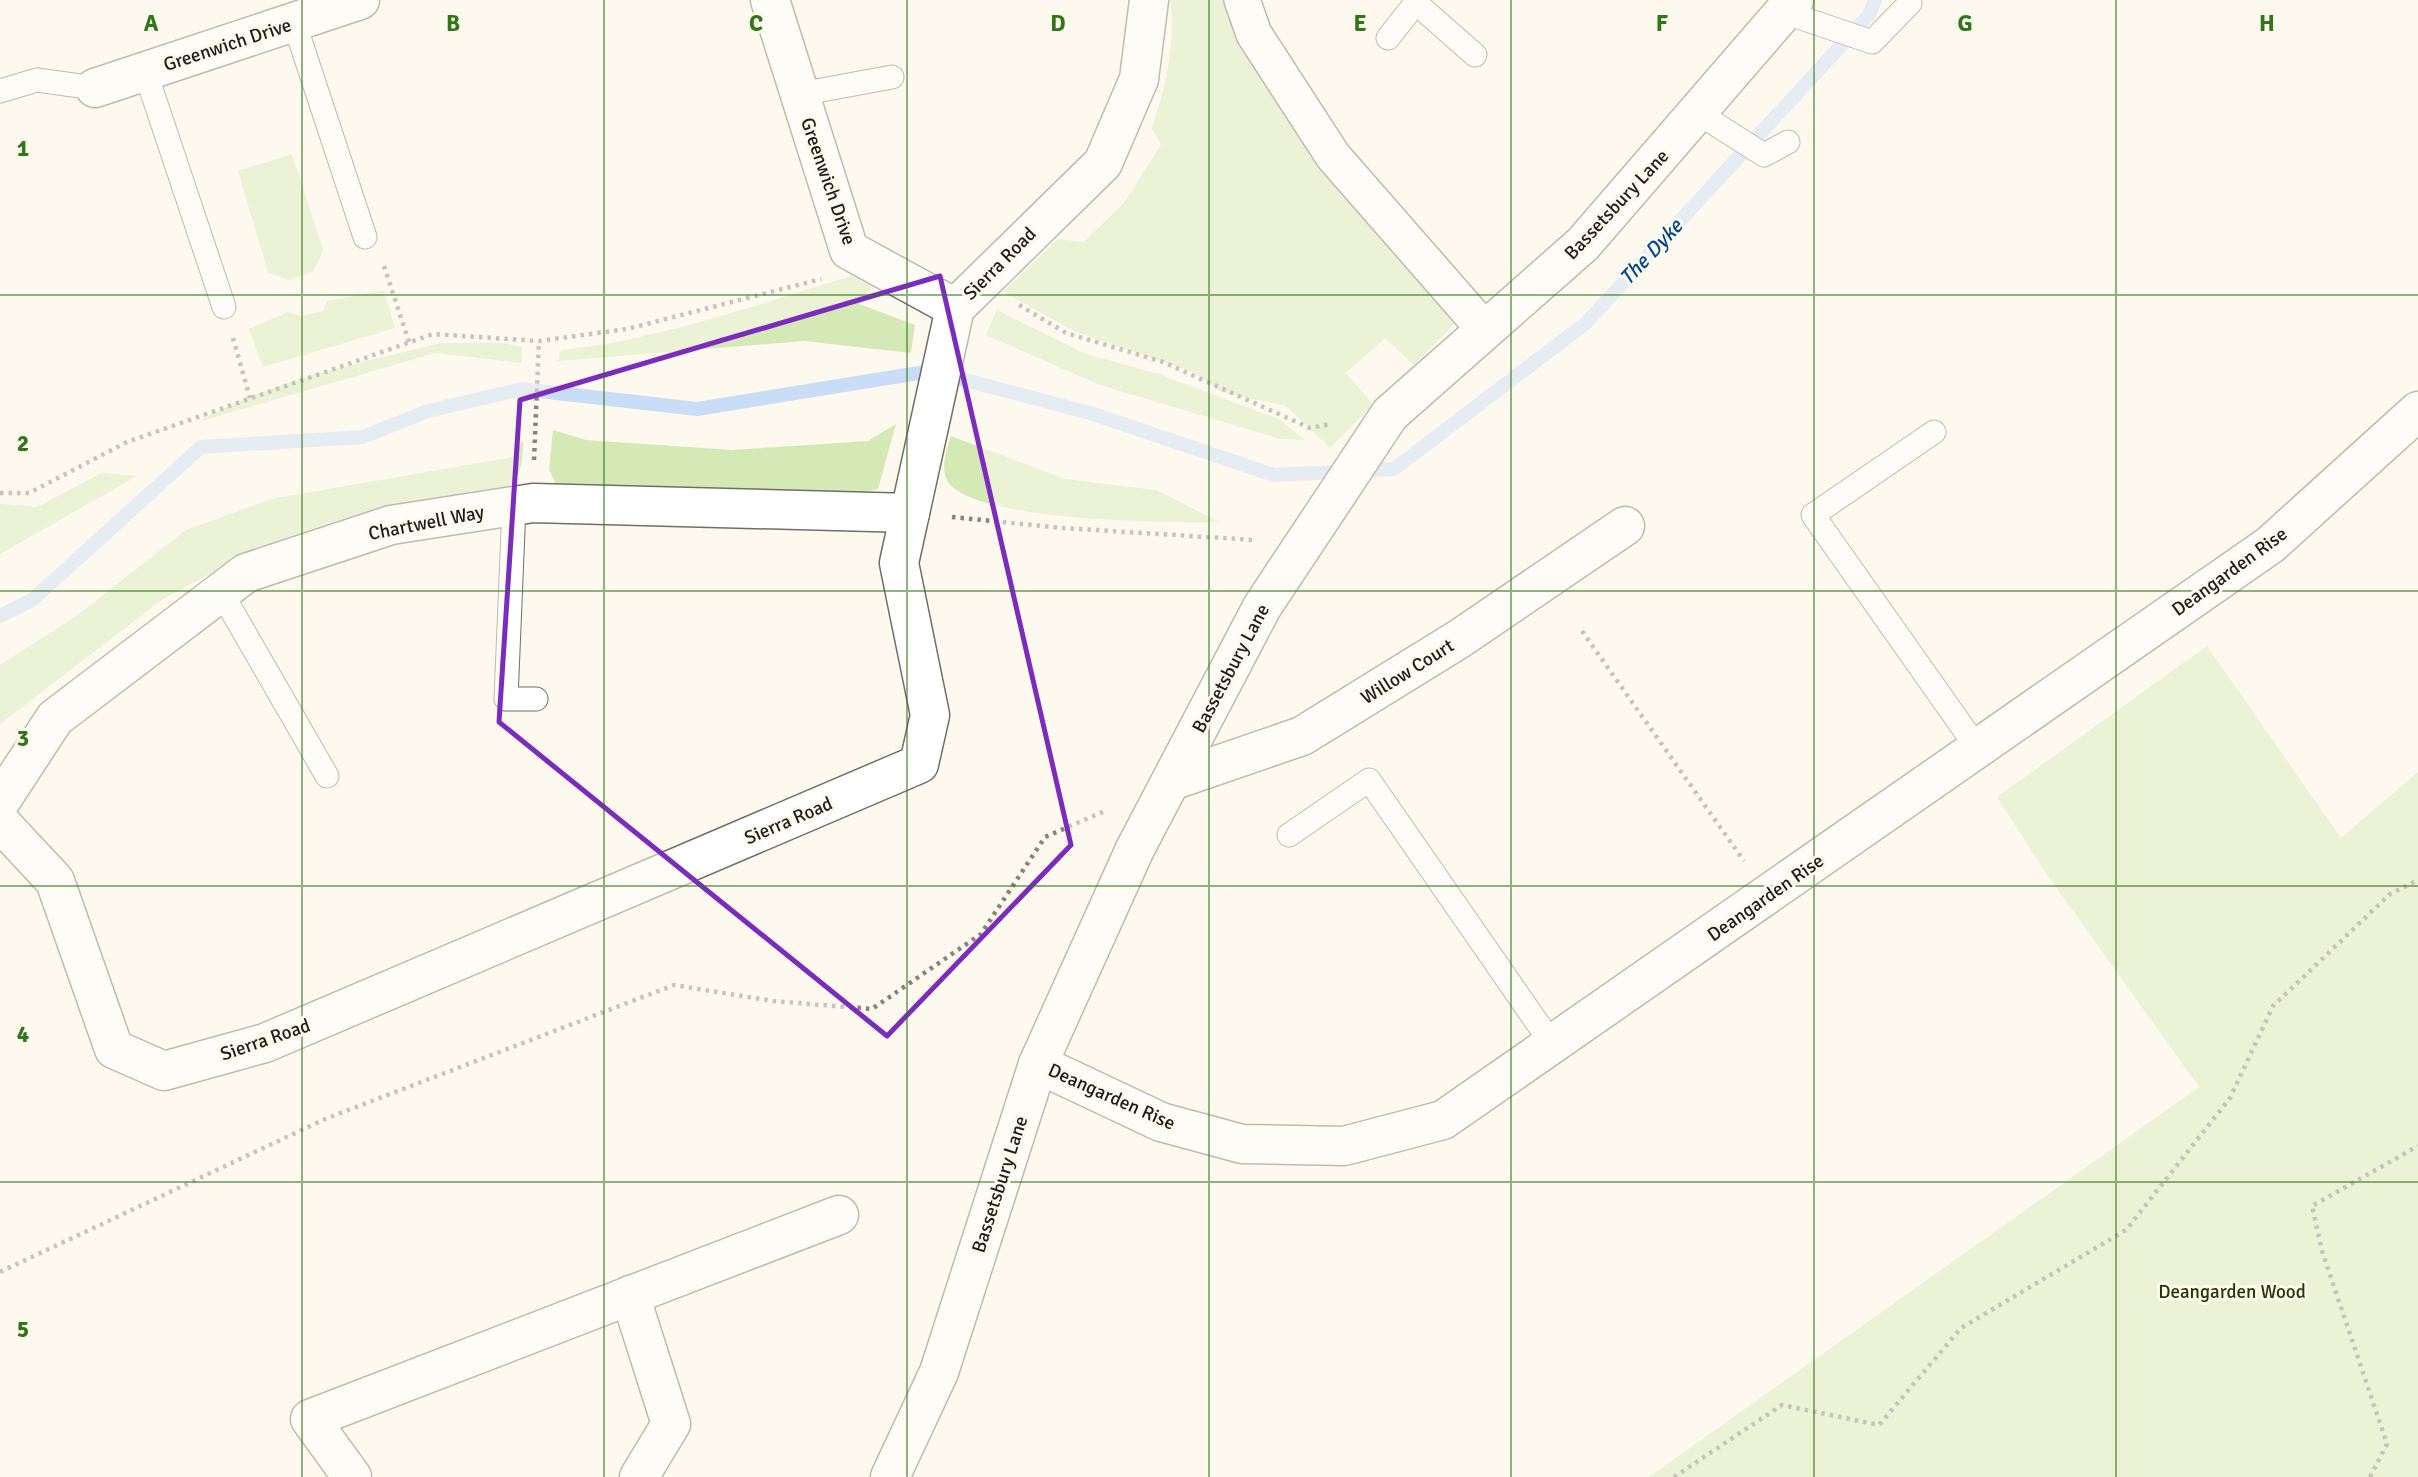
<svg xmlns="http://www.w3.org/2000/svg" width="2418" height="1477" viewBox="0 0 2418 1477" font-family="Signika,sans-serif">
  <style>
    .green { fill: #d4e9b6 }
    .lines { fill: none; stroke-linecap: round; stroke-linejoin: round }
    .stream { stroke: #caddf6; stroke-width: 14 }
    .service-casing { stroke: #726e66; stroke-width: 25 }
    .pedestrian-casing { stroke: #726e66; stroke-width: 38 }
    .minor-casing { stroke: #726e66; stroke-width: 41 }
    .path { stroke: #87847e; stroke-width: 4.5; stroke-dasharray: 3.5 5; stroke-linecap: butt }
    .service { stroke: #fff; stroke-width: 23 }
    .pedestrian { stroke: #fff; stroke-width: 35 }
    .minor { stroke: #fff; stroke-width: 38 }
    .marked { fill: none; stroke: #7b2cbf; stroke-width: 5; stroke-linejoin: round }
    .grid { fill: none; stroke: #30771a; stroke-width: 2; stroke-opacity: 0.55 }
    .labels { text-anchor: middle; stroke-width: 6; stroke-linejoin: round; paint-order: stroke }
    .street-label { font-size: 19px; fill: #1e1c19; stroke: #fdf9ef }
    .park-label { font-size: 19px; fill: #263701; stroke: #fdf9ef }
    .water-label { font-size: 21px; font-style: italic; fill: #02468b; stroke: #fdf9ef }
    .grid-label { font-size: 23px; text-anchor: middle; font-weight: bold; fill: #30771a; stroke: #fdf9ef; stroke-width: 6; stroke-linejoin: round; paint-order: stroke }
  </style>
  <rect width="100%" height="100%" fill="#fdf9ef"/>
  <!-- green -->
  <g class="green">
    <path d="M1170,0H1237L1468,310L1414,365L1385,338L1346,373L1373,405L1330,448L1286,406L1222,392L1195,373L1076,332L1003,292L1058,239L1084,242L1123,204L1161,145L1152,128C1166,86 1176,44 1170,0Z"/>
    <polygon points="292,154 323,250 313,272 288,280 268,272 238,171"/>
    <path d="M857,274L873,286L859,304L915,325L911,353L804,341L558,361L561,350C660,340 761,303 857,274Z"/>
    <polygon points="384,290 395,328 263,367 249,329 288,312 300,316 323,311 327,301"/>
    <polygon points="997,310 1086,354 1158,374 1279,419 1305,440 1280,439 1100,385 986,335"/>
    <path d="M441,343H503L522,347V363L435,353L198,422C272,380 359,363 441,343Z"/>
    <polygon points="896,424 878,489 858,494 557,487 549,469 553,430 586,440 732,450 868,441"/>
    <path d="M951,436L1065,479L1156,490L1219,522C1173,523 963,522 946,478C941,464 947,449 951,436Z"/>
    <path d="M523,440C523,462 521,478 505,493L247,554L163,599L0,724V665L75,617L186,530L271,499L513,457Z"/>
    <polygon points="102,473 137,476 0,554 0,504 37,507"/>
    <polygon points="2207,646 2341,838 2418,772 2418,1477 1649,1477 2199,1087 2043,869 1997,797"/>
  </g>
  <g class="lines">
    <!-- stream -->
    <polyline class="stream" points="0,616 32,600 201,447 363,437 428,411 522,389 697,409 931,371 1090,413 1274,475 1394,469 1586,323 1869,15 1875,0"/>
    <!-- service casing -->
    <g class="service-casing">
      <g id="service">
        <polyline points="1416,3 1475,55"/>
        <polyline points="1784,12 1872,42 1910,3"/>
        <polyline points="294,22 365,237"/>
        <polyline points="1388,38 1418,0"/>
        <polyline points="145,71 224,307"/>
        <polyline points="0,91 37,80 95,88"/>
        <polyline points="800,94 892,77"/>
        <polyline points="1698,113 1764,155 1788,142"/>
        <polyline points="1934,432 1813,515 1978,749"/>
        <polyline points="514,506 506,699 536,699"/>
        <polyline points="221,592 327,776"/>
        <polyline points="1289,835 1369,780 1552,1044"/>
      </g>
    </g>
    <!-- pedestrian casing -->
    <g class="pedestrian-casing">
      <polyline id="pedestrian" points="1242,0 1254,34 1333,156 1485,330"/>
    </g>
    <!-- minor casing -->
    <g class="minor-casing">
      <g id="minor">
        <polyline points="770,0 849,250 955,308"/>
        <polyline points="95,88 360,0"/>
        <polyline points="1171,781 1302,736 1459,639 1625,526"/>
        <polyline points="0,802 55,718 246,573 391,525 533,503 910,513"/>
        <polyline points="0,822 55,881 114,1049 164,1071 265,1043 919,764 930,715 899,563 955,308 1103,163 1139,79 1149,0"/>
        <polyline points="1038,1064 1161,1122 1242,1144 1344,1146 1443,1120 2270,545 2418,411"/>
        <polyline points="630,1295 671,1424 639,1477"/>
        <polyline points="352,1477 310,1419 839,1215"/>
        <polyline points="890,1477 939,1372 1038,1064 1135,849 1262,607 1390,414 1583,244 1794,0"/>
      </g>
    </g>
    <!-- path -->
    <g class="path">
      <polyline points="384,266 409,342"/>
      <polyline points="1019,305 1066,333 1163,362 1310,428 1330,424"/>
      <polyline points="233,338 250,398"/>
      <polyline points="534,460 539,341"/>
      <polyline points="0,493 29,493 127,442 433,334 539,341 627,329 821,279"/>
      <polyline points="952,517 1063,528 1254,540"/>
      <polyline points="1582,631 1744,861"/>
      <polyline points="0,1272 325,1119 674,985 773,1001 872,1009 981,934 1045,837 1107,810"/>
      <polyline points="1674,1477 1782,1405 1879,1425 1961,1328 2126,1230 2230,1098 2273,1006 2390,894 2418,880"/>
      <polyline points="2370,1477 2387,1444 2322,1251 2312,1206 2418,1146"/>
    </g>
    <!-- service -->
    <use href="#service" class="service"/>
    <!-- pedestrian -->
    <use href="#pedestrian" class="pedestrian"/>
    <!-- minor -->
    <use href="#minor" class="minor"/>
  </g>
  <!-- marked area -->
  <path d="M0 0H2418V1477H0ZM940,276L1071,845L887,1036L499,722L520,400Z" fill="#fdf9ef" fill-opacity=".55" fill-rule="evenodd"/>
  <path class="marked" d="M940,276L1071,845L887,1036L499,722L520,400Z"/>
  <!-- grid -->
  <path class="grid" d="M302,0V1477M604,0V1477M907,0V1477M1209,0V1477M1511,0V1477M1814,0V1477M2116,0V1477M0,295H2418M0,591H2418M0,886H2418M0,1182H2418"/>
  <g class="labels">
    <!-- street labels -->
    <g class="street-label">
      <text transform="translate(227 44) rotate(-18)" y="7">Greenwich Drive</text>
      <text transform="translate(829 181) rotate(71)" y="7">Greenwich Drive</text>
      <text transform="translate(1616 204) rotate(-47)" y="7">Bassetsbury Lane</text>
      <text transform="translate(999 263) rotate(-45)" y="7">Sierra Road</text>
      <text transform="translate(426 522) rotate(-11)" y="7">Chartwell Way</text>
      <text transform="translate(2229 571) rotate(-36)" y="7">Deangarden Rise</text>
      <text transform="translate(1230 668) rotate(-62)" y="7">Bassetsbury Lane</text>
      <text transform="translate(1407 671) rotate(-32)" y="7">Willow Court</text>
      <text transform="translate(788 820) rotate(-23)" y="7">Sierra Road</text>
      <text transform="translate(1765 897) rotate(-35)" y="7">Deangarden Rise</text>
      <text transform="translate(265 1039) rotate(-19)" y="7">Sierra Road</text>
      <text transform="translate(1112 1096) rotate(24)" y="7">Deangarden Rise</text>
      <text transform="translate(999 1184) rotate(-72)" y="7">Bassetsbury Lane</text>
    </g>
    <!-- park labels -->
    <g class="park-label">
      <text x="2232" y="1298">Deangarden Wood</text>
    </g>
    <!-- water labels -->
    <g class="water-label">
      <text transform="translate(1651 252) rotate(-47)" y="7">The Dyke</text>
    </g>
  </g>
  <g class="grid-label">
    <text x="151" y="31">A</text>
    <text x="453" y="31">B</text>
    <text x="756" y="31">C</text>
    <text x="1058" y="31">D</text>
    <text x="1360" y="31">E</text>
    <text x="1662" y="31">F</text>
    <text x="1965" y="31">G</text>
    <text x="2267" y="31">H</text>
    <text x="23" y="156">1</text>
    <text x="23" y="451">2</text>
    <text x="23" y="746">3</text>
    <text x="23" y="1042">4</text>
    <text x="23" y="1337">5</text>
  </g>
</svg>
